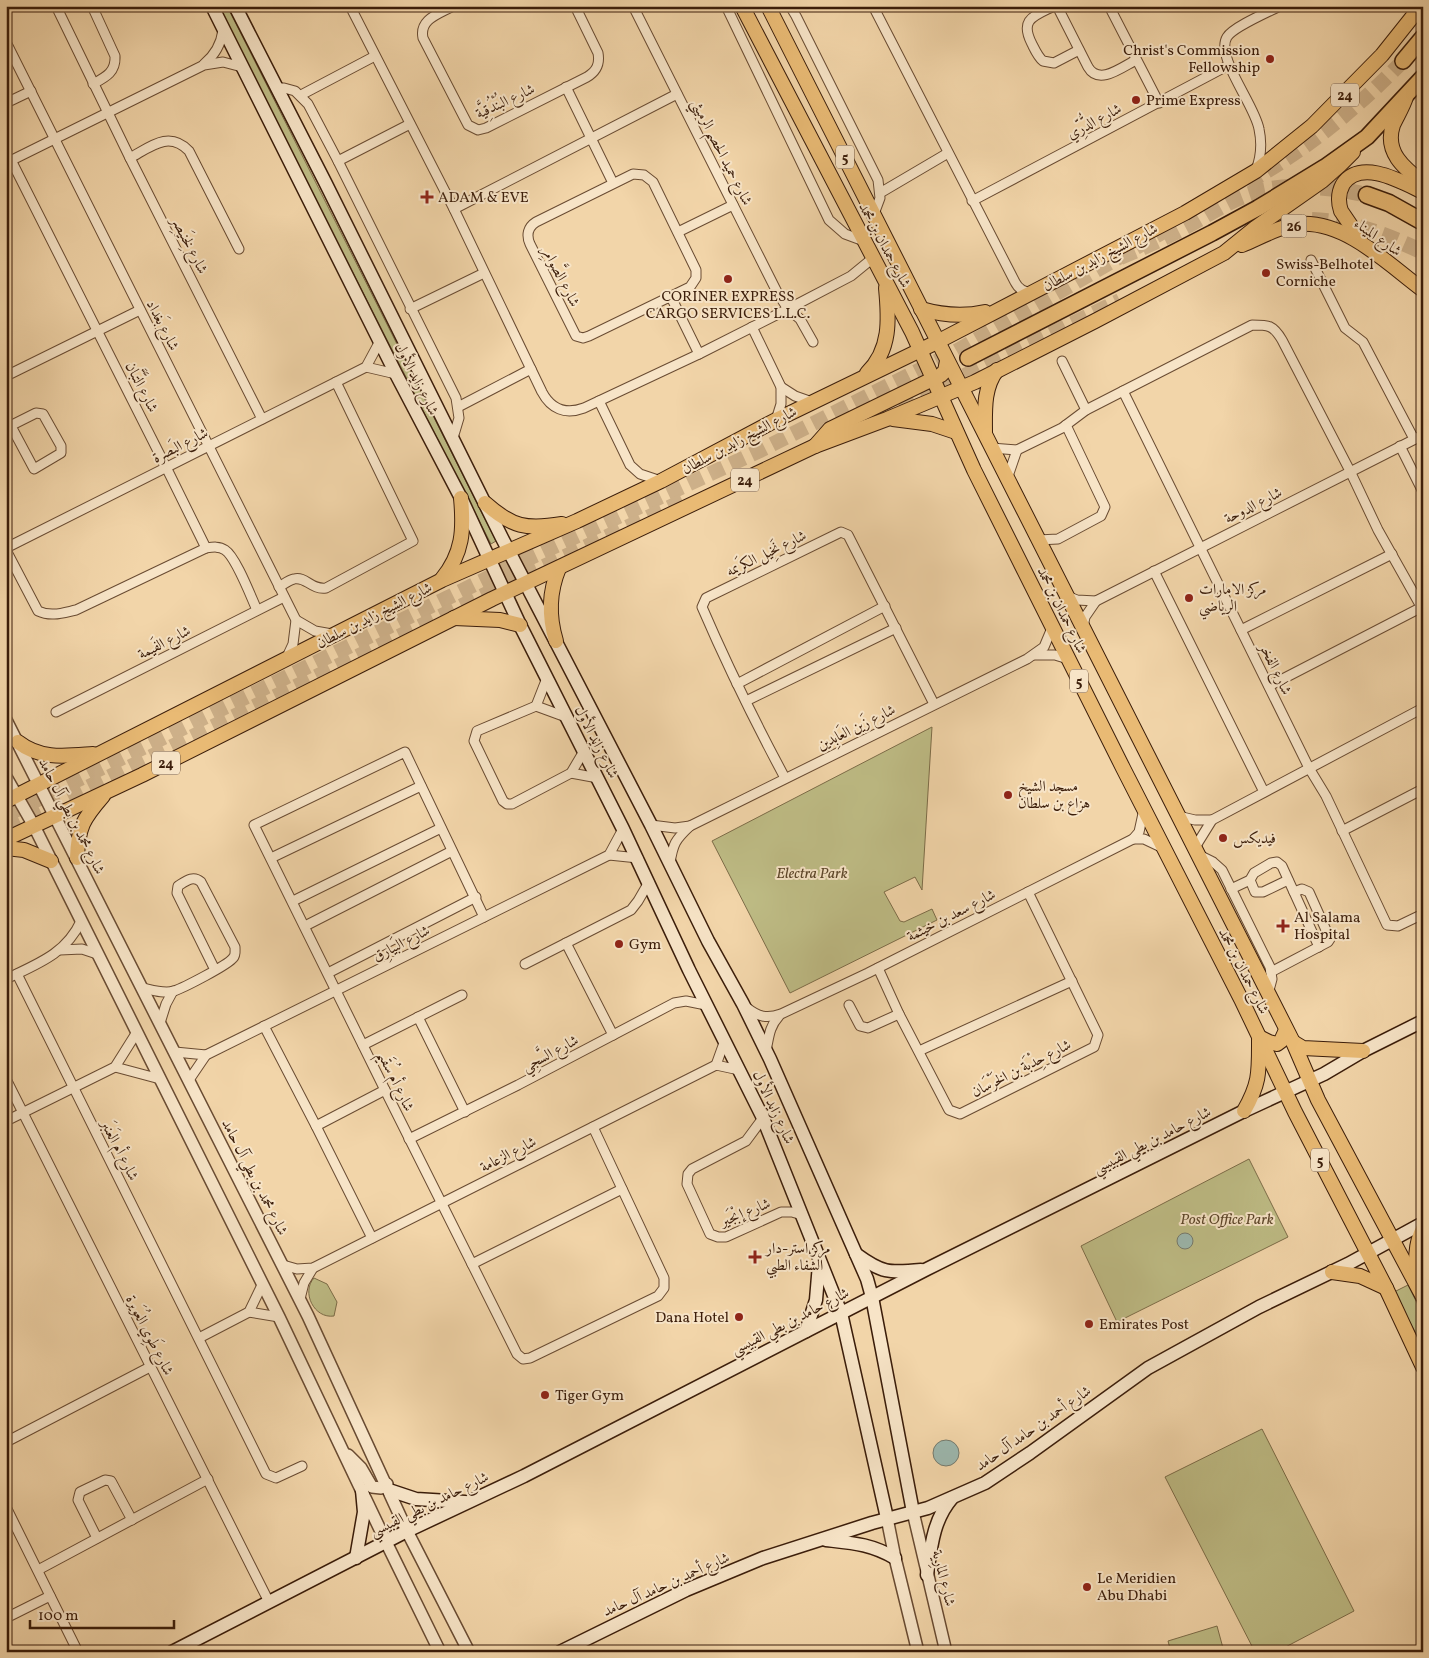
<svg xmlns="http://www.w3.org/2000/svg" width="1429" height="1658" viewBox="0 0 1429 1658" font-family="Vollkorn,Amiri,serif">
  <style>
    .green { fill: #bebc85; stroke: #7c6c48 }
    .water { fill: #9cb8af; stroke: #757a6d }
    .lines { fill: none; stroke-linecap: round; stroke-linejoin: round }
    .trunk-tunnel { stroke: #cdb089; stroke-width: 15; stroke-dasharray: 15 8; stroke-linecap: butt }
    .motorway-tunnel { stroke: #cdb089; stroke-width: 16; stroke-dasharray: 16 8; stroke-linecap: butt }
    .minor-casing { stroke: #694b32; stroke-width: 11 }
    .tertiary-casing { stroke: #694b32; stroke-width: 14 }
    .secondary-casing { stroke: #3b1d0a; stroke-width: 15 }
    .primary-casing { stroke: #3b1d0a; stroke-width: 16 }
    .trunk-casing { stroke: #3b1d0a; stroke-width: 18 }
    .motorway-casing { stroke: #3b1d0a; stroke-width: 19 }
    .minor { stroke: #f7e4c7; stroke-width: 9 }
    .tertiary { stroke: #f7e4c7; stroke-width: 11 }
    .secondary { stroke: #f7e4c7; stroke-width: 12 }
    .primary { stroke: #e9ba74; stroke-width: 14 }
    .trunk { stroke: #e9ba74; stroke-width: 15 }
    .motorway { stroke: #e9ba74; stroke-width: 16 }
    .poi-dot { fill: #8f2418; stroke: #f7e4c7; stroke-width: 2 }
    .labels { text-anchor: middle; stroke-width: 4; stroke-linejoin: round; paint-order: stroke }
    .shield { fill: #f7e4c7; stroke: #735943; stroke-width: 1 }
    .shield-label { font-size: 14px; font-weight: bold; fill: #3b1d0a }
    .poi-label { font-size: 15px; fill: #3b1d0a; stroke: #f7e4c7; text-anchor: start }
    .street-label { font-size: 15px; fill: #3b1d0a; stroke: #f7e4c7 }
    .park-label { font-size: 15px; font-style: italic; fill: #5c4529; stroke: #f7e4c7 }
  </style>
  <rect width="100%" height="100%" fill="#f2d5a9"/>
  <filter id="stains"><feTurbulence type="fractalNoise" baseFrequency=".004" numOctaves="4"/><feColorMatrix values="0 0 0 0 .2 0 0 0 0 .09 0 0 0 0 .02 0 0 0 .5 -.17"/></filter>
  <radialGradient id="worn" r=".72"><stop offset=".6" stop-color="#630" stop-opacity="0"/><stop offset="1" stop-color="#630" stop-opacity=".3"/></radialGradient>
  <!-- green -->
  <g class="green">
    <polygon points="217,6 227,6 496,541 491,544"/>
    <polygon points="932,727 922,890 915,877 884,892 900,921 904,922 932,909 937,920 790,993 712,841"/>
    <polygon points="1249,1159 1288,1237 1117,1322 1081,1246"/>
    <path d="M314,1278L327,1284L337,1302L334,1316C314,1319 301,1292 314,1278Z"/>
    <polygon points="1408,1285 1423,1315 1423,1347 1394,1292"/>
    <polygon points="1262,1429 1354,1611 1276,1652 1255,1652 1165,1477"/>
    <polygon points="1217,1626 1223,1648 1211,1652 1171,1652 1168,1641"/>
  </g>
  <!-- water -->
  <g class="water">
    <circle cx="1185" cy="1241" r="8"/>
    <circle cx="946" cy="1453" r="13"/>
  </g>
  <g class="lines">
    <!-- trunk-tunnel -->
    <g class="trunk-tunnel">
      <path d="M1247,183C1308,148 1354,111 1403,61"/>
      <polyline points="6,815 506,569 759,451 953,353 1175,225"/>
      <polyline points="6,827 513,581 687,499"/>
    </g>
    <!-- motorway-tunnel -->
    <g class="motorway-tunnel">
      <path d="M1312,220C1351,221 1387,235 1423,252"/>
      <path d="M1120,257C1147,246 1171,235 1196,221C1212,212 1229,201 1247,195C1284,182 1330,186 1367,195"/>
      <polyline points="876,413 967,375 1120,301"/>
    </g>
    <!-- minor casing -->
    <g class="minor-casing">
      <g id="minor">
        <polyline points="56,6 130,158 262,419"/>
        <path d="M92,6L115,56C116,72 106,77 93,84"/>
        <path d="M350,6L454,209L542,392C551,409 565,415 584,408L699,354L788,309L851,276L873,258"/>
        <path d="M453,6C439,14 419,19 423,38L468,125L478,130L486,128L587,77C597,71 600,64 598,53L575,6"/>
        <polyline points="633,6 777,292 788,309 800,319 813,342"/>
        <polyline points="726,6 829,220 845,234 864,241"/>
        <polyline points="790,6 796,16 878,180 880,198 874,214"/>
        <path d="M873,6L1015,282C1019,290 1025,293 1034,292"/>
        <path d="M1054,6C1034,16 1019,19 1032,44C1035,50 1038,57 1043,61L1054,63L1079,50"/>
        <path d="M1057,6L1088,67C1099,86 1122,67 1136,60"/>
        <polyline points="1109,6 1159,103"/>
        <polyline points="6,42 296,620 293,644 286,659"/>
        <path d="M204,64C215,55 221,45 223,30"/>
        <polyline points="566,87 613,183"/>
        <polyline points="276,88 284,88 295,91 308,104 338,161 456,398 459,418 453,438"/>
        <polyline points="301,95 375,56"/>
        <polyline points="6,103 31,91"/>
        <path d="M130,158C150,147 169,130 189,151L239,249"/>
        <polyline points="11,160 166,467 206,548"/>
        <polyline points="338,161 410,124"/>
        <polyline points="6,163 204,65 223,62 242,67"/>
        <path d="M1256,170C1261,157 1262,143 1259,129C1255,105 1215,57 1227,37C1233,27 1268,12 1280,6"/>
        <path d="M633,174L644,175L653,182L696,270V278L690,287L589,336L583,338L576,336L530,244C526,235 528,227 536,222Z"/>
        <polyline points="880,193 948,153"/>
        <polyline points="972,201 1229,65"/>
        <polyline points="454,209 677,94"/>
        <polyline points="678,232 733,205"/>
        <polyline points="1311,260 1345,328 1363,342 1414,439"/>
        <polyline points="671,297 699,354"/>
        <polyline points="410,309 484,273"/>
        <polyline points="752,327 781,387 781,404 776,420"/>
        <polyline points="1062,361 1086,410"/>
        <polyline points="366,367 396,374"/>
        <polyline points="6,376 140,310"/>
        <polyline points="781,387 795,396 812,402"/>
        <polyline points="1123,391 1309,768 1326,796 1387,925 1398,926 1423,914"/>
        <polyline points="599,401 630,465 640,474 661,481"/>
        <polyline points="458,407 531,369"/>
        <polyline points="6,428 36,413 43,414 61,446 61,453 34,469 11,426"/>
        <polyline points="1400,446 1423,492"/>
        <path d="M991,448L1017,450L1062,428L1086,410L1252,325C1269,325 1273,325 1282,340L1350,471L1378,530L1423,610"/>
        <polyline points="1007,479 1017,450"/>
        <polyline points="1038,540 1058,539 1101,516 1105,507 1066,425"/>
        <polyline points="6,548 366,367 380,341"/>
        <path d="M6,550L38,611C51,617 62,613 76,610L206,548C213,547 219,546 225,550C236,557 251,597 257,610"/>
        <polyline points="1154,571 1264,792"/>
        <path d="M279,587C284,584 289,580 294,579C306,576 311,590 326,588L413,541L336,382"/>
        <polyline points="1067,596 1077,600 1096,601 1423,435"/>
        <polyline points="296,620 315,631 332,634"/>
        <polyline points="1083,627 1085,617 1096,601"/>
        <polyline points="1241,630 1392,554"/>
        <polyline points="1035,655 1055,655 1068,659"/>
        <polyline points="737,684 885,606"/>
        <polyline points="1269,686 1422,607"/>
        <polyline points="746,701 896,628"/>
        <polyline points="536,706 547,678"/>
        <polyline points="56,712 284,597"/>
        <polyline points="566,717 536,706 477,731 474,741 503,801 507,804 512,804 571,773 584,751"/>
        <polyline points="571,773 598,778"/>
        <path d="M785,778C755,722 727,665 702,607L706,598L841,532L848,535L934,704"/>
        <polyline points="1178,816 1195,820 1212,820"/>
        <polyline points="651,825 675,828 690,826"/>
        <polyline points="1342,831 1423,789"/>
        <polyline points="1133,839 1144,839 1163,848"/>
        <polyline points="1194,849 1212,820 1423,708"/>
        <polyline points="609,855 638,858"/>
        <polyline points="1199,855 1213,862 1222,870 1270,967 1272,979 1268,994"/>
        <polyline points="271,858 421,786"/>
        <path d="M670,863C673,844 675,840 690,826L1027,659L1044,647L1052,628"/>
        <polyline points="1250,880 1255,892 1263,892 1288,880"/>
        <polyline points="1231,889 1250,880 1254,873 1271,863 1277,862 1282,866 1319,947"/>
        <polyline points="293,901 441,828"/>
        <polyline points="484,917 405,752 254,825 385,1090 517,1354 523,1359 530,1358 658,1296 664,1288 664,1278 593,1127"/>
        <polyline points="305,926 452,851"/>
        <polyline points="566,943 613,1035"/>
        <polyline points="60,950 82,949 97,954"/>
        <polyline points="525,964 631,910 638,901 649,882"/>
        <polyline points="878,968 899,1014 949,1110 960,1114 1094,1047 1098,1035 1028,892"/>
        <polyline points="1271,972 1328,942 1330,939 1309,892 1302,889 1294,892"/>
        <polyline points="328,973 476,897"/>
        <polyline points="17,974 266,1474 276,1478 302,1466"/>
        <path d="M6,979C37,964 66,954 81,921"/>
        <path d="M143,988C152,990 164,994 174,991C183,988 228,965 233,958C236,955 235,951 235,947L201,882C193,875 186,881 178,886L177,893L215,970"/>
        <polyline points="849,1005 860,1026 868,1028 899,1014"/>
        <path d="M746,1007C758,1017 767,1019 781,1014L868,973L1133,839L1139,832L1144,809"/>
        <polyline points="418,1017 465,1112"/>
        <polyline points="160,1023 166,1004 173,991"/>
        <polyline points="264,1026 316,1126 372,1238"/>
        <polyline points="363,1045 462,995"/>
        <path d="M766,1051C769,1037 769,1027 779,1016"/>
        <polyline points="919,1051 1072,981"/>
        <polyline points="175,1052 206,1055"/>
        <polyline points="716,1065 725,1040"/>
        <polyline points="115,1067 160,1079"/>
        <polyline points="6,1079 269,1602"/>
        <polyline points="189,1080 206,1055 609,855 623,829"/>
        <polyline points="763,1118 746,1141 692,1169 688,1174 687,1184 710,1234 718,1237 726,1237 781,1212 792,1212 802,1215"/>
        <polyline points="6,1121 115,1067 137,1032"/>
        <polyline points="316,1126 385,1090"/>
        <polyline points="409,1139 518,1085 674,1003 686,1001 706,1005"/>
        <polyline points="472,1264 622,1189"/>
        <polyline points="283,1265 297,1269 313,1268 716,1065 739,1070"/>
        <polyline points="300,1299 304,1283 313,1268"/>
        <polyline points="249,1312 279,1317"/>
        <polyline points="199,1338 249,1312 262,1285"/>
        <polyline points="6,1442 150,1367"/>
        <polyline points="6,1507 78,1652"/>
        <polyline points="97,1538 78,1500 80,1492 105,1480 111,1481 132,1520"/>
        <polyline points="38,1570 208,1479"/>
        <polyline points="6,1618 50,1596"/>
      </g>
    </g>
    <!-- tertiary casing -->
    <g class="tertiary-casing">
      <g id="tertiary">
        <polyline points="6,720 308,1316 407,1531 469,1652"/>
        <polyline points="6,777 34,826 279,1317 386,1542 440,1652"/>
        <polyline points="348,1455 361,1468 372,1487 381,1488 387,1484"/>
        <polyline points="913,1512 946,1652"/>
        <polyline points="887,1518 895,1558 918,1652"/>
      </g>
    </g>
    <!-- secondary casing -->
    <g class="secondary-casing">
      <g id="secondary">
        <polyline points="212,6 396,374 461,498 520,625 623,829 689,970 763,1118 841,1313 887,1518"/>
        <polyline points="235,6 325,182 502,538 651,825 708,941 743,1004 770,1059 867,1279 872,1297 913,1512"/>
        <path d="M856,1254C882,1273 888,1273 921,1270"/>
        <polyline points="806,1331 816,1300 819,1264"/>
        <polyline points="389,1490 416,1499 465,1502"/>
        <path d="M826,1540C853,1543 871,1544 895,1558"/>
        <polyline points="356,1558 364,1512 362,1490"/>
        <path d="M927,1575C931,1547 933,1520 952,1498"/>
        <polyline points="172,1652 407,1531 524,1476 927,1269 1244,1111 1324,1074 1363,1051 1423,1021"/>
        <polyline points="560,1652 686,1590 763,1558 872,1523 928,1508 985,1483 1030,1453 1148,1368 1259,1307 1348,1264 1423,1223"/>
      </g>
    </g>
    <!-- primary casing -->
    <g class="primary-casing">
      <g id="primary">
        <polyline points="742,6 912,332 974,470 1123,768 1241,999 1295,1112 1386,1288 1423,1367"/>
        <polyline points="768,6 1293,1042 1318,1100 1423,1297"/>
        <path d="M1406,97C1403,107 1397,116 1393,125C1384,152 1404,168 1423,183"/>
        <path d="M1360,239L1341,211C1338,202 1338,193 1343,184C1361,158 1402,182 1423,192"/>
        <path d="M1242,245C1261,237 1280,226 1300,224C1346,221 1388,264 1423,290"/>
        <path d="M921,309C942,315 963,317 985,312"/>
        <path d="M867,373C891,350 889,319 886,288"/>
        <polyline points="893,419 932,424 956,432"/>
        <path d="M985,433C985,412 983,388 997,370"/>
        <polyline points="815,446 830,429 941,375 945,371 947,361"/>
        <path d="M485,503C512,527 526,530 562,524"/>
        <path d="M442,579C463,553 464,530 461,498"/>
        <polyline points="454,618 500,620 520,625"/>
        <path d="M556,641C548,615 549,592 559,568"/>
        <path d="M18,742C41,760 66,756 93,754"/>
        <polyline points="6,801 442,580 577,521 661,481 776,420 937,342 1185,213 1256,171 1312,126 1382,55 1421,6"/>
        <polyline points="6,839 142,775 492,599 815,446 887,419 975,382 1095,321 1224,253 1255,228 1322,181 1340,165 1353,152"/>
        <polyline points="6,848 24,850 51,861"/>
        <path d="M77,858C78,827 83,819 103,796"/>
        <polyline points="1259,1037 1269,1042 1277,1044 1281,1041 1286,1030"/>
        <polyline points="1293,1042 1303,1048 1363,1051"/>
        <path d="M1244,1111C1260,1083 1259,1072 1259,1040"/>
        <polyline points="1332,1272 1360,1276 1386,1288"/>
        <path d="M1417,1284C1416,1266 1414,1245 1423,1229"/>
      </g>
    </g>
    <!-- trunk casing -->
    <g class="trunk-casing">
      <g id="trunk">
        <polyline points="1403,61 1423,37"/>
        <polyline points="968,358 1212,233 1258,208 1325,167 1367,137 1423,77"/>
      </g>
    </g>
    <!-- motorway casing -->
    <g class="motorway-casing">
      <polyline id="motorway" points="1367,195 1389,203 1423,222"/>
    </g>
    <!-- minor -->
    <use href="#minor" class="minor"/>
    <!-- tertiary -->
    <use href="#tertiary" class="tertiary"/>
    <!-- secondary -->
    <use href="#secondary" class="secondary"/>
    <!-- primary -->
    <use href="#primary" class="primary"/>
    <!-- trunk -->
    <use href="#trunk" class="trunk"/>
    <!-- motorway -->
    <use href="#motorway" class="motorway"/>
  </g>
  <!-- markers -->
  <g class="poi-dot">
    <circle cx="1270" cy="59" r="5"/>
    <circle cx="1136" cy="100" r="5"/>
    <path d="M424.5 189.5h5v5h5v5h-5v5h-5v-5h-5v-5h5z"/>
    <circle cx="1266" cy="273" r="5"/>
    <circle cx="728" cy="279" r="5"/>
    <circle cx="1189" cy="598" r="5"/>
    <circle cx="1008" cy="795" r="5"/>
    <circle cx="1223" cy="838" r="5"/>
    <path d="M1280.5 918.5h5v5h5v5h-5v5h-5v-5h-5v-5h5z"/>
    <circle cx="619" cy="944" r="5"/>
    <path d="M752.5 1249.5h5v5h5v5h-5v5h-5v-5h-5v-5h5z"/>
    <circle cx="739" cy="1317" r="5"/>
    <circle cx="1089" cy="1324" r="5"/>
    <circle cx="545" cy="1395" r="5"/>
    <circle cx="1087" cy="1587" r="5"/>
  </g>
  <g class="labels">
    <!-- shield labels -->
    <g class="shield">
      <rect x="1331" y="83.5" width="28" height="23" rx="4"/>
      <rect x="836" y="145.5" width="18" height="23" rx="4"/>
      <rect x="1281.5" y="214.5" width="25" height="23" rx="4"/>
      <rect x="731" y="468.5" width="28" height="23" rx="4"/>
      <rect x="1070" y="669.5" width="18" height="23" rx="4"/>
      <rect x="152" y="751.5" width="28" height="23" rx="4"/>
      <rect x="1311" y="1148.5" width="18" height="23" rx="4"/>
    </g>
    <g class="shield-label">
      <text x="1345" y="100">24</text>
      <text x="845" y="162">5</text>
      <text x="1294" y="231">26</text>
      <text x="745" y="485">24</text>
      <text x="1079" y="686">5</text>
      <text x="166" y="768">24</text>
      <text x="1320" y="1165">5</text>
    </g>
    <!-- poi labels -->
    <g class="poi-label">
      <text x="1260" y="55" text-anchor="end">Christ's Commission<tspan x="1260" dy="17">Fellowship</tspan></text>
      <text x="1146" y="105">Prime Express</text>
      <text x="438" y="202">ADAM &amp; EVE</text>
      <text x="1276" y="269">Swiss-Belhotel<tspan x="1276" dy="17">Corniche</tspan></text>
      <text x="728" y="301" text-anchor="middle">CORINER EXPRESS<tspan x="728" dy="17">CARGO SERVICES L.L.C.</tspan></text>
      <text x="1199" y="594">مركز الامارات<tspan x="1199" dy="17">الرياضي</tspan></text>
      <text x="1018" y="791">مسجد الشيخ<tspan x="1018" dy="17">هزاع بن سلطان</tspan></text>
      <text x="1233" y="843">فيديكس</text>
      <text x="1294" y="922">Al Salama<tspan x="1294" dy="17">Hospital</tspan></text>
      <text x="629" y="949">Gym</text>
      <text x="766" y="1253">مركز استر-دار<tspan x="766" dy="17">الشفاء الطبي</tspan></text>
      <text x="729" y="1322" text-anchor="end">Dana Hotel</text>
      <text x="1099" y="1329">Emirates Post</text>
      <text x="555" y="1400">Tiger Gym</text>
      <text x="1097" y="1583">Le Meridien<tspan x="1097" dy="17">Abu Dhabi</tspan></text>
    </g>
    <!-- street labels -->
    <g class="street-label">
      <text transform="translate(505 101) rotate(-25)" y="5">شارع البُنْدُقِيَّة</text>
      <text transform="translate(1094 121) rotate(-28)" y="5">شارع الدُّرِّي</text>
      <text transform="translate(722 152) rotate(63)" y="5">شارع حميد الحصم الرميثي</text>
      <text transform="translate(1378 237) rotate(35)" y="5">شارع الميناء</text>
      <text transform="translate(190 245) rotate(63)" y="5">شارع لِخنَيصِر</text>
      <text transform="translate(885 245) rotate(62)" y="5">شارع حمدان بن محمد</text>
      <text transform="translate(1100 257) rotate(-28)" y="5">شارع الشيخ زايد بن سلطان</text>
      <text transform="translate(561 276) rotate(63)" y="5">شارع الصَّوامِر</text>
      <text transform="translate(163 325) rotate(63)" y="5">شارع بَغداد</text>
      <text transform="translate(417 379) rotate(63)" y="5">شارع زايد الأول</text>
      <text transform="translate(142 387) rotate(63)" y="5">شارع التَّبَّان</text>
      <text transform="translate(739 440) rotate(-28)" y="5">شارع الشيخ زايد بن سلطان</text>
      <text transform="translate(180 445) rotate(-27)" y="5">شارع البَصرة</text>
      <text transform="translate(1253 505) rotate(-27)" y="5">شارع الدوحة</text>
      <text transform="translate(766 553) rotate(-26)" y="5">شارع نَخِيل الكرَيمه</text>
      <text transform="translate(1062 610) rotate(64)" y="5">شارع حمدان بن محمد</text>
      <text transform="translate(374 615) rotate(-27)" y="5">شارع الشيخ زايد بن سلطان</text>
      <text transform="translate(164 642) rotate(-27)" y="5">شارع الفَيمة</text>
      <text transform="translate(1276 669) rotate(64)" y="5">شارع الفخر</text>
      <text transform="translate(856 727) rotate(-26)" y="5">شارع زَين العَابِدين</text>
      <text transform="translate(597 742) rotate(63)" y="5">شارع زايد الأول</text>
      <text transform="translate(72 816) rotate(63)" y="5">شارع محمد بن بطي آل حامد</text>
      <text transform="translate(951 915) rotate(-27)" y="5">شارع سعد بن خيثمة</text>
      <text transform="translate(401 943) rotate(-27)" y="5">شارع البَيارِق</text>
      <text transform="translate(1244 971) rotate(63)" y="5">شارع حمدان بن محمد</text>
      <text transform="translate(550 1053) rotate(-28)" y="5">شارع السَّجِي</text>
      <text transform="translate(1021 1068) rotate(-27)" y="5">شارع حِدْبَة بن الخَرْسَان</text>
      <text transform="translate(396 1081) rotate(64)" y="5">شارع أم سُقَيم</text>
      <text transform="translate(774 1107) rotate(65)" y="5">شارع زايد الأول</text>
      <text transform="translate(1152 1140) rotate(-27)" y="5">شارع حامد بن بطي القبيسي</text>
      <text transform="translate(120 1150) rotate(63)" y="5">شارع أم العَنبَر</text>
      <text transform="translate(508 1154) rotate(-27)" y="5">شارع الزعامة</text>
      <text transform="translate(255 1177) rotate(63)" y="5">شارع محمد بن بطي آل حامد</text>
      <text transform="translate(745 1212) rotate(-22)" y="5">شارع إبْجَير</text>
      <text transform="translate(790 1321) rotate(-27)" y="5">شارع حامد بن بطي القبيسي</text>
      <text transform="translate(150 1335) rotate(63)" y="5">شارع طَوِي العُوَيرة</text>
      <text transform="translate(1033 1428) rotate(-35)" y="5">شارع أحمد بن حامد آل حامد</text>
      <text transform="translate(429 1504) rotate(-26)" y="5">شارع حامد بن بطي القبيسي</text>
      <text transform="translate(944 1578) rotate(76)" y="5">شارع المارِية</text>
      <text transform="translate(666 1584) rotate(-24)" y="5">شارع أحمد بن حامد آل حامد</text>
    </g>
    <!-- park labels -->
    <g class="park-label">
      <text x="812" y="878">Electra Park</text>
      <text x="1227" y="1224">Post Office Park</text>
    </g>
  </g>
  <!-- margin -->
  <rect width="1429" height="1658" fill="none" stroke="#f2d5a9" stroke-width="25"/>
  <rect x="8" y="8" width="1414" height="1643" fill="none" stroke="#3b1d0a" stroke-width="2.5"/>
  <rect x="12" y="12" width="1404" height="1633" fill="none" stroke="#3b1d0a"/>
  <!-- scale -->
  <path d="M30 1620v8h144v-8" fill="none" stroke="#3b1d0a" stroke-width="2.5"/>
  <text x="38" y="1620" font-size="15" fill="#3b1d0a" stroke="#f7e4c7" stroke-width="4" paint-order="stroke">100 m</text>
  <rect width="100%" height="100%" filter="url(#stains)"/>
  <rect width="100%" height="100%" fill="url(#worn)"/>
</svg>
